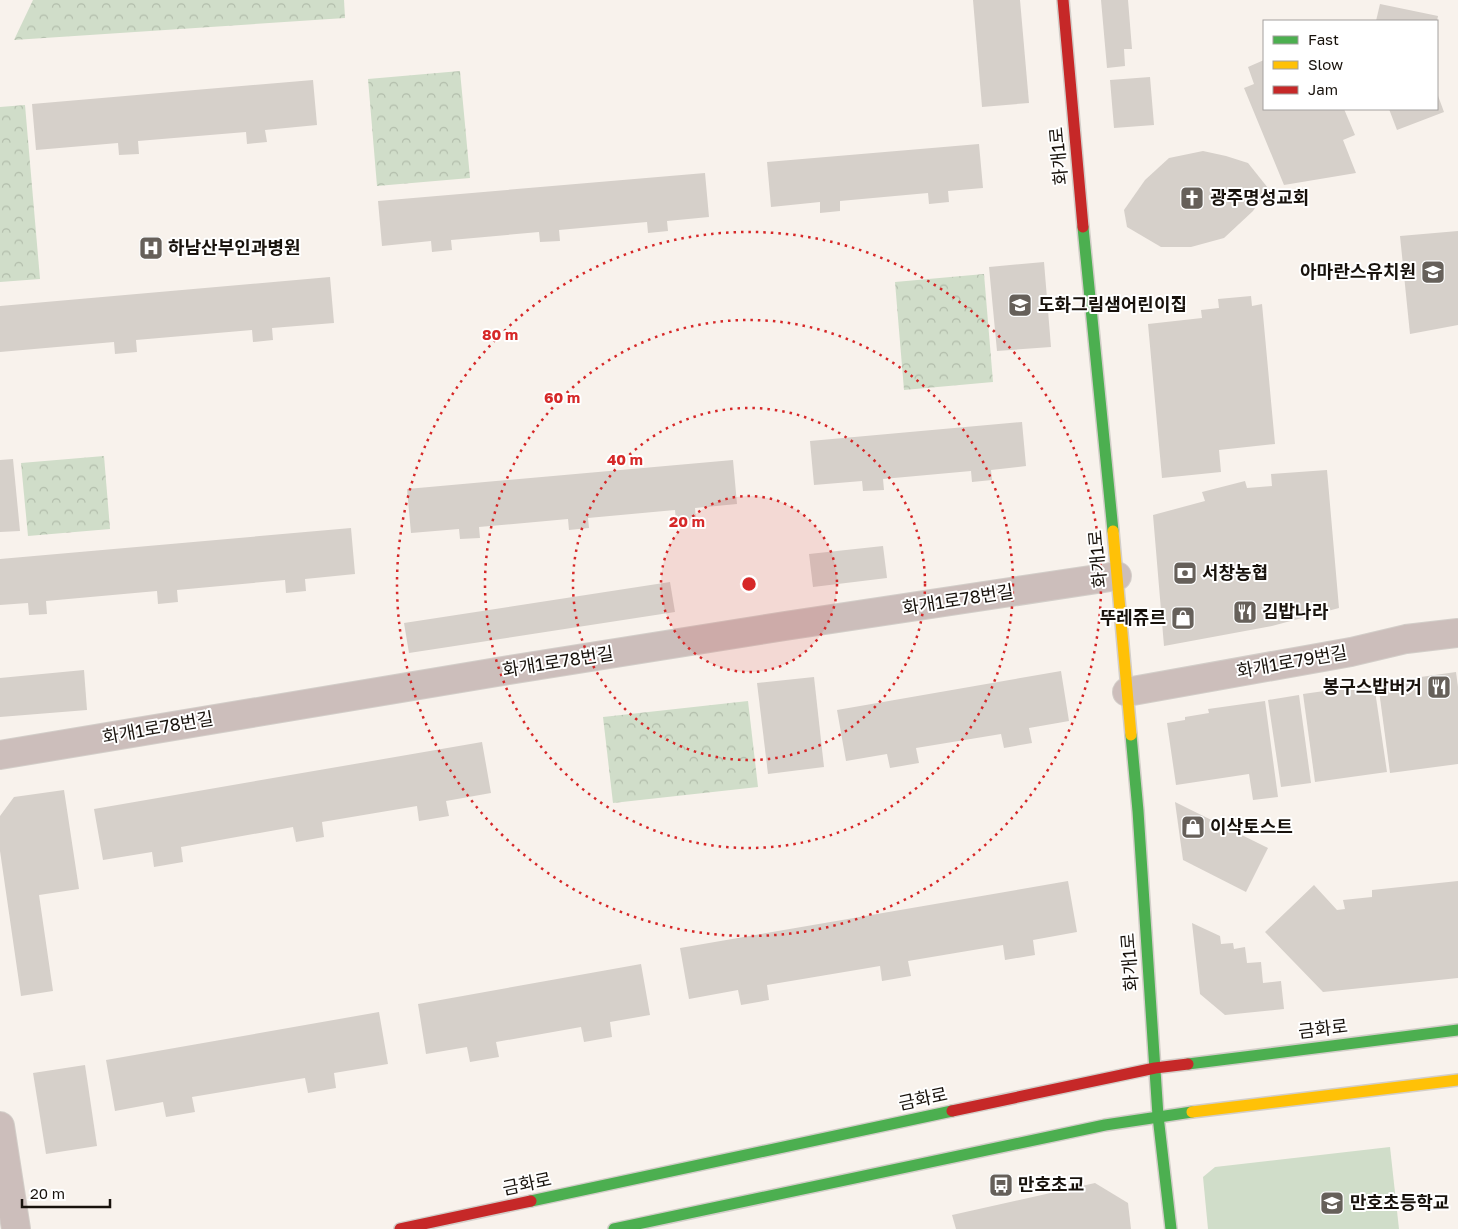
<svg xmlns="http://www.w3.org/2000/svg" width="1458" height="1229" viewBox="0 0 1458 1229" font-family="'Golos Text','Noto Sans KR',sans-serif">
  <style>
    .grass { fill: #d0ddc9 }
    .park { fill: url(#park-crowns) }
    .building { fill: #d6d0ca }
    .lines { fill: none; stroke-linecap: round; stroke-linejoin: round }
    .street-casing { stroke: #d3cec9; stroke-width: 30 }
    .fast-casing { stroke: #d3cec9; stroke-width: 14 }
    .slow-casing { stroke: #d3cec9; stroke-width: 14 }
    .jam-casing { stroke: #d3cec9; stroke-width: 14 }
    .street { stroke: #ccbebb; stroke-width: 28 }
    .fast { stroke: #4caf50; stroke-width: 11 }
    .slow { stroke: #ffc107; stroke-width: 11 }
    .jam { stroke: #c62828; stroke-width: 11 }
    .ring { fill: none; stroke: #d62828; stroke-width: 2.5; stroke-dasharray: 2.5 5 }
    .labels { text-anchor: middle; stroke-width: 4; stroke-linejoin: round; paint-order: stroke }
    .street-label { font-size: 18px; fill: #18120c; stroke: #fff }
    .poi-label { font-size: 18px; font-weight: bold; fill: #18120c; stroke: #fff; text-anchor: start }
    .centre { fill: #d62828; stroke: #fff; stroke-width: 2.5 }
    .ring-label { font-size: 15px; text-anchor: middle; font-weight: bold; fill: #d62828; stroke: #fff; stroke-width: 4; stroke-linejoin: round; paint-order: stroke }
  </style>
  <defs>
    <pattern id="park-crowns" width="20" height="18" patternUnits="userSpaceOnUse" patternTransform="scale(1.25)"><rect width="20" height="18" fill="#d0ddc9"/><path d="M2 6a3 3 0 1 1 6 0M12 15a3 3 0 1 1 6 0" fill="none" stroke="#b2bdab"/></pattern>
  </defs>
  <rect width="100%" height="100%" fill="#f8f2ec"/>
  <!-- grass -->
  <polygon class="grass" points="1390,1147 1399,1229 1208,1229 1203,1177 1215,1167"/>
  <!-- park -->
  <g class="park">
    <polygon points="33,0 344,0 345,18 14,40"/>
    <polygon points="460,71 470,178 377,186 368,79"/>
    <polygon points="25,105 40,279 0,282 0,107"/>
    <polygon points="984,274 993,382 904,390 895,282"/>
    <polygon points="104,456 110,529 28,536 21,463"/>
    <polygon points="748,701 758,787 613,803 603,717"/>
  </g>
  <!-- building -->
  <g class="building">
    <polygon points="973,0 1020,0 1029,103 982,107"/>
    <polygon points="1101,0 1128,0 1132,49 1124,49 1125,66 1107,68"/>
    <polygon points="1380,4 1438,16 1437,21 1376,21"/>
    <polygon points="1264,60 1264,109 1344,109 1355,135 1343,140 1356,173 1284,185 1244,88 1254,84 1248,67"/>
    <polygon points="1150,77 1154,125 1114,128 1110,80"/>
    <polygon points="313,80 317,125 265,130 267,142 247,144 246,132 138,141 139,154 119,155 118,143 36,150 32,104"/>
    <polygon points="1437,93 1444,112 1397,130 1389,109 1437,109"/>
    <polygon points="979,144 983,188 948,191 949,202 929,204 928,193 840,201 840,211 820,213 820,202 771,207 767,162"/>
    <polygon points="1203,151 1226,156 1248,163 1268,188 1253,211 1224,238 1191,247 1161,247 1127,227 1124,210 1145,180 1169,158"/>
    <polygon points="705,173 709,217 667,221 668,231 648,233 647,222 559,230 560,241 540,242 539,232 451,240 452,250 432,252 431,241 382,246 378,201"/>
    <polygon points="1458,231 1458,325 1410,334 1400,236"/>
    <polygon points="1044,262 1051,347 997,351 989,267"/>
    <polygon points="330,277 334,323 272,328 273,340 253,342 252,330 136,340 137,352 115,354 114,342 0,352 0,306"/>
    <polygon points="1251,296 1252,306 1262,304 1275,444 1219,450 1221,472 1162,478 1148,324 1202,318 1201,310 1219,308 1218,299"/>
    <polygon points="1022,422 1026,466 991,470 992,480 972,482 971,471 883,479 884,490 863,491 862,481 814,485 810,441"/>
    <polygon points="13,459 20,531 0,532 0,460"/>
    <polygon points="733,460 737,504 695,508 696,519 676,521 675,510 588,518 589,528 569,530 568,519 479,527 480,538 460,539 459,529 411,533 407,489"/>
    <polygon points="1327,470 1339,608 1272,626 1164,646 1153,515 1205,501 1202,492 1245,481 1247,488 1272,486 1271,474"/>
    <polygon points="351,528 355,574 305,579 306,591 286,593 285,580 177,590 178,602 158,604 157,591 46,601 47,614 29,615 28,603 0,605 0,559"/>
    <polygon points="883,546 887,578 813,587 809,554"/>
    <polygon points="670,582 675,612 409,653 404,623"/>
    <polygon points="84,670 87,710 0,717 0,678"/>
    <polygon points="1061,671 1069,721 1029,728 1032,743 1004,748 1001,734 916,748 919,763 890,768 887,754 846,761 837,710"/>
    <polygon points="1456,672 1458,687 1458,764 1390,773 1378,683"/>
    <polygon points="814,677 824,767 768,774 757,683"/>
    <polygon points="1374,684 1387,772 1315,782 1303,694"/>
    <polygon points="1299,695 1311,783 1281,787 1268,700"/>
    <polygon points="1265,701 1278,797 1253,800 1249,774 1176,785 1167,723 1185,720 1185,717 1209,713 1208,709"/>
    <polygon points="482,742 491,793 446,801 449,816 419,821 417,806 322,822 324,837 296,842 293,827 181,847 183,862 154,867 152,852 103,860 94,809"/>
    <polygon points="64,790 79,889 39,895 53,991 21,996 0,851 0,816 14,797"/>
    <polygon points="1175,802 1268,848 1246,892 1183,860"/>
    <polygon points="1068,881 1077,932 1033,940 1035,955 1005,960 1003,945 908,961 911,976 882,981 880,966 767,985 769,1000 741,1005 738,990 689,999 680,948"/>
    <polygon points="1458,881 1458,978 1323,992 1265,932 1314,885 1337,910 1345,909 1343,900 1372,897 1372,890"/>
    <polygon points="1192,923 1220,936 1221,944 1233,943 1234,949 1245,947 1247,963 1261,962 1263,983 1281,981 1284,1009 1225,1015 1200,994"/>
    <polygon points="641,964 650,1015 610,1022 612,1037 584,1042 581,1027 496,1042 499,1057 470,1062 467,1047 426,1054 418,1004"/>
    <polygon points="379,1012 388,1064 334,1073 336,1088 308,1093 305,1078 192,1097 195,1112 166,1117 163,1102 115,1111 106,1060"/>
    <polygon points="85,1065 97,1146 46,1154 33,1073"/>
    <polygon points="1095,1183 1128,1203 1131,1229 956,1229 952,1215"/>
  </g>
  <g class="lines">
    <!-- street casing -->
    <g class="street-casing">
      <g id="street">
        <polyline points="1127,692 1351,652 1406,639 1458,633"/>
        <polyline points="0,755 509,670 785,626 1117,576"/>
        <polyline points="0,1126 16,1229"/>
      </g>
    </g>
    <!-- fast casing -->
    <g class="fast-casing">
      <g id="fast">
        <polyline points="1083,227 1113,531"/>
        <polyline points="1131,735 1138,811 1158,1116 1171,1229"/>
        <polyline points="1188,1064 1458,1030"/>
        <polyline points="531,1201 952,1111"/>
        <polyline points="614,1229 1105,1125 1192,1112"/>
      </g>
    </g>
    <!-- slow casing -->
    <g class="slow-casing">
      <g id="slow">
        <polyline points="1113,531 1131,735"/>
        <polyline points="1192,1112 1458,1080"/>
      </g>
    </g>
    <!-- jam casing -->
    <g class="jam-casing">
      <g id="jam">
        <polyline points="1063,0 1083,227"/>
        <polyline points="952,1111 1155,1068 1188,1064"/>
        <polyline points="400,1229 531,1201"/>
      </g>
    </g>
    <!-- street -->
    <use href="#street" class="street"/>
    <!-- fast -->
    <use href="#fast" class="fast"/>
    <!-- slow -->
    <use href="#slow" class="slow"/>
    <!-- jam -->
    <use href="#jam" class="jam"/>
  </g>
  <!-- distance rings -->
  <circle cx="749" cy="584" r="88" fill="#d62828" fill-opacity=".12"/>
  <g class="ring">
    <circle cx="749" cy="584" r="88"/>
    <circle cx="749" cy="584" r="176"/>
    <circle cx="749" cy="584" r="264"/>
    <circle cx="749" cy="584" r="352"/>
  </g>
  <!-- icons -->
  <defs>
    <g id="church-square" transform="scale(1.25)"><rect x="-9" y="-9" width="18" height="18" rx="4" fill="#66605a" stroke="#fff"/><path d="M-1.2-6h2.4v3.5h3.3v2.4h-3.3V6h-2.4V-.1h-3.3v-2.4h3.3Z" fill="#fff"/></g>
    <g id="hospital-square" transform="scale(1.25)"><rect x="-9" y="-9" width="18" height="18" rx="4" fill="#66605a" stroke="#fff"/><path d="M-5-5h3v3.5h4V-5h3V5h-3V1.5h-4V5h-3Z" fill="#fff"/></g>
    <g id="school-square" transform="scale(1.25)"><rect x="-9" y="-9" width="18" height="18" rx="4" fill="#66605a" stroke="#fff"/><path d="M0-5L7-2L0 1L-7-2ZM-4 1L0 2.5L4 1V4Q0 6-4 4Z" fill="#fff"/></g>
    <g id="bank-square" transform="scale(1.25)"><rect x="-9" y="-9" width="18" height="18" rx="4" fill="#66605a" stroke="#fff"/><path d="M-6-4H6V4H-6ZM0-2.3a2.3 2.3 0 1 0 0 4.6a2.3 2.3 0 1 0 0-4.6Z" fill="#fff"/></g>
    <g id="restaurant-square" transform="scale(1.25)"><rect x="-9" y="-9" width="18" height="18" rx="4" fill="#66605a" stroke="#fff"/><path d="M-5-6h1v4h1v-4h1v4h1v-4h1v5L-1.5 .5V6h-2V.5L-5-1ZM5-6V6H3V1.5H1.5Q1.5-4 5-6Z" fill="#fff"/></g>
    <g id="shop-square" transform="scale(1.25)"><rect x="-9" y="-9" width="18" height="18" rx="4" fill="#66605a" stroke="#fff"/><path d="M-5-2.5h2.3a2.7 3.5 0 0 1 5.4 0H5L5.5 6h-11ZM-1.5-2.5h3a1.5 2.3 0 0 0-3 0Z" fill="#fff"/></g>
    <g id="bus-square" transform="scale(1.25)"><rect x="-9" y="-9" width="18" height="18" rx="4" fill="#66605a" stroke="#fff"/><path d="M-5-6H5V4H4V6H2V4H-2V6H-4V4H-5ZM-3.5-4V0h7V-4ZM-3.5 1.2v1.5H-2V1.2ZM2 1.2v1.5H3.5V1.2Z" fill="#fff"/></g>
  </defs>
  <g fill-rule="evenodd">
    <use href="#church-square" x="1192" y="198"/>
    <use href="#hospital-square" x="151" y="248"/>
    <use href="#school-square" x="1433" y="272"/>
    <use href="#school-square" x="1020" y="305"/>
    <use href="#bank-square" x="1185" y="573"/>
    <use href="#restaurant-square" x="1245" y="612"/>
    <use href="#shop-square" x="1183" y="618"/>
    <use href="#restaurant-square" x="1439" y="687"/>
    <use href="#shop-square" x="1193" y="827"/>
    <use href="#bus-square" x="1001" y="1185"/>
    <use href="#school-square" x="1332" y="1203"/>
  </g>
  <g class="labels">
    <!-- street labels -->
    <g class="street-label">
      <text transform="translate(1059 156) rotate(-95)" y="6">화개1로</text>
      <text transform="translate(1098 559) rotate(-95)" y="6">화개1로</text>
      <text transform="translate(958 600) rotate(-9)" y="6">화개1로78번길</text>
      <text transform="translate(558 662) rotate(-9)" y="6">화개1로78번길</text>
      <text transform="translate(1292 662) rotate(-10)" y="6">화개1로79번길</text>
      <text transform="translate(158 728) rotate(-10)" y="6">화개1로78번길</text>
      <text transform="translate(1130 962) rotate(-94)" y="6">화개1로</text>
      <text transform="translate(1323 1029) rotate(-7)" y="6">금화로</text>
      <text transform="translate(923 1099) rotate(-12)" y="6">금화로</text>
      <text transform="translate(527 1184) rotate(-12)" y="6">금화로</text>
    </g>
    <!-- poi labels -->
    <g class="poi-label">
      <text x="1210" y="204">광주명성교회</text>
      <text x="168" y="254">하남산부인과병원</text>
      <text x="1416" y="278" text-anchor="end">아마란스유치원</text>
      <text x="1038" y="311">도화그림샘어린이집</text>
      <text x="1202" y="579">서창농협</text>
      <text x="1262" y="618">김밥나라</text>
      <text x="1166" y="624" text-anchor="end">뚜레쥬르</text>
      <text x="1422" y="693" text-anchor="end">봉구스밥버거</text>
      <text x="1210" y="833">이삭토스트</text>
      <text x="1018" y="1191">만호초교</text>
      <text x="1350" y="1209">만호초등학교</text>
    </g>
  </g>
  <circle cx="749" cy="584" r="8" class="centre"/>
  <g class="ring-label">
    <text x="500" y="340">80 m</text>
    <text x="562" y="403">60 m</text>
    <text x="625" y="465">40 m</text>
    <text x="687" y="527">20 m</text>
  </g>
  <!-- legend -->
  <rect x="1263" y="20" width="175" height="90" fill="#ffffff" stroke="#a3a09e"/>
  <rect x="1273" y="36" width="25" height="8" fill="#4caf50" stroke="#a3a09e"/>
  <text x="1308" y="45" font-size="15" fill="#18120c">Fast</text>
  <rect x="1273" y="61" width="25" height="8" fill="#ffc107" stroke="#a3a09e"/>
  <text x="1308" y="70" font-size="15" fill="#18120c">Slow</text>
  <rect x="1273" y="86" width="25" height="8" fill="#c62828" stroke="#a3a09e"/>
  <text x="1308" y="95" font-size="15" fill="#18120c">Jam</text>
  <!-- scale -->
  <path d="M22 1199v8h88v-8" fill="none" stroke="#18120c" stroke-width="2.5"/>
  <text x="30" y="1199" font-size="15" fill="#18120c" stroke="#ffffff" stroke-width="4" paint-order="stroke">20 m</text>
</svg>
